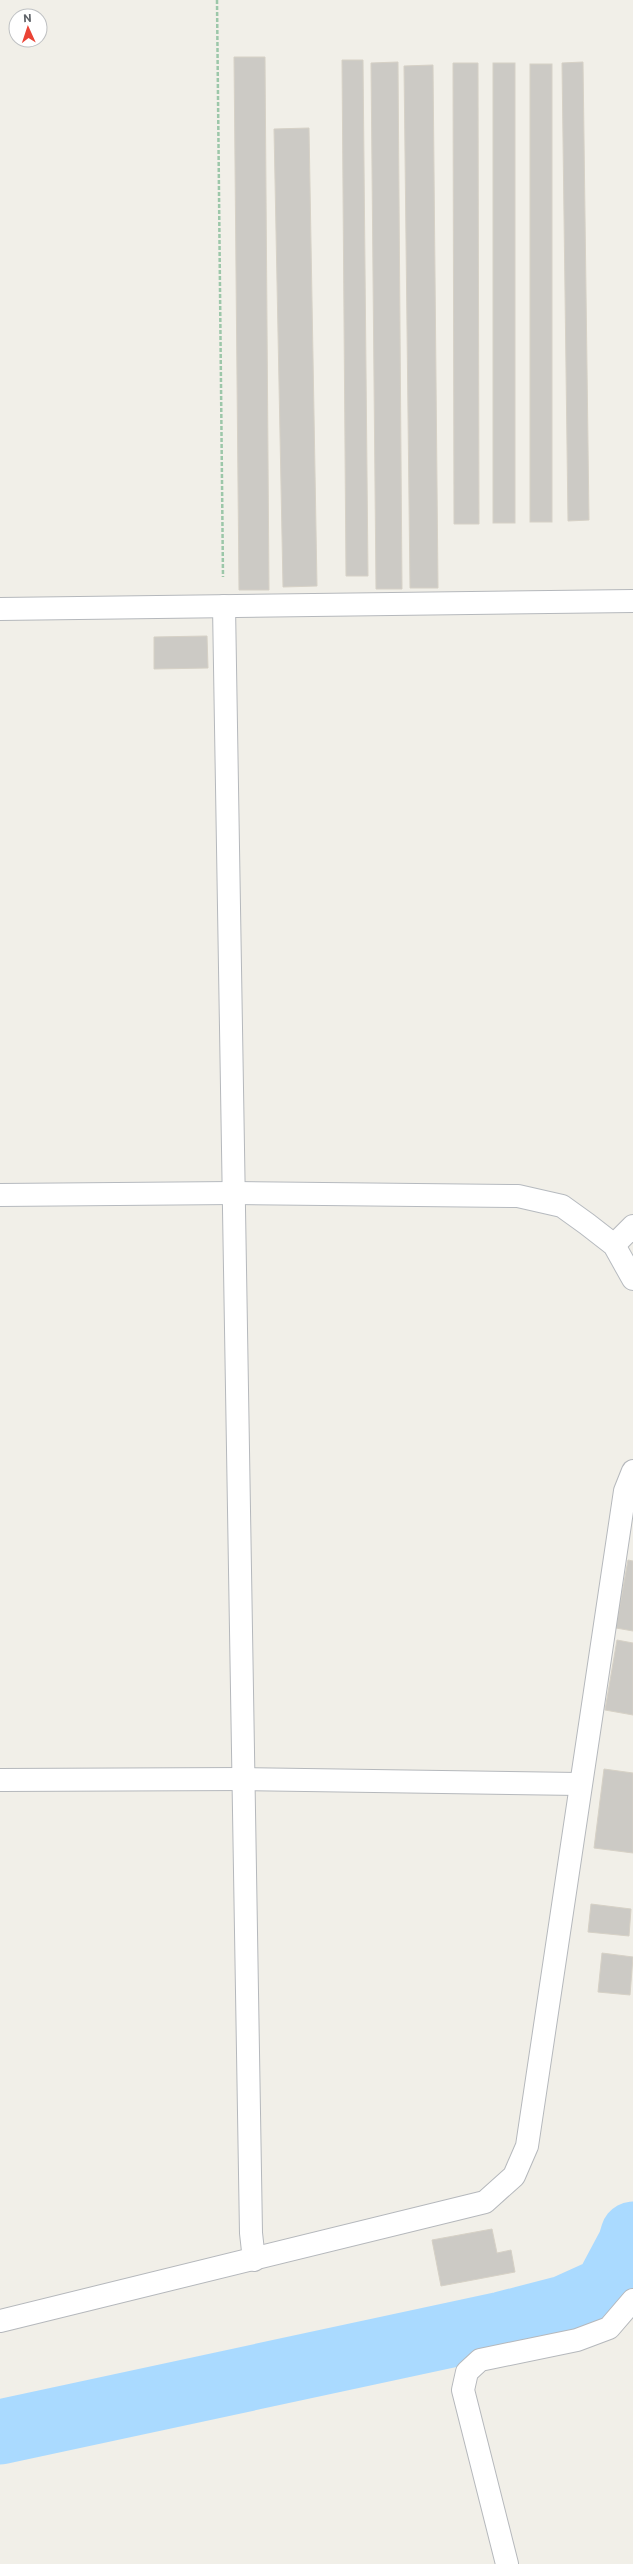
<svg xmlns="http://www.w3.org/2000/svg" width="633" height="2564" viewBox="0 0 633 2564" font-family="Commissioner,sans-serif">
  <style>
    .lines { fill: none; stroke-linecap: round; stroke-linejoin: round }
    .river { stroke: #aadaff; stroke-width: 65 }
    .building { fill: #cccac5; stroke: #d6d1c6 }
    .street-casing { stroke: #b5b8bc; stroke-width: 24 }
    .secondary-casing { stroke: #b6babf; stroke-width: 24 }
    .path { stroke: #9cc7a9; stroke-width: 2.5; stroke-dasharray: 4 2; stroke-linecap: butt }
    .street { stroke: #fff; stroke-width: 22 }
    .secondary { stroke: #fff; stroke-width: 22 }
  </style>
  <rect width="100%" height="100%" fill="#f1efe8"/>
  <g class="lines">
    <!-- river -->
    <polyline class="river" points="0,2432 502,2324 564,2308 606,2289 630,2244 633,2234"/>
  </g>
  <!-- building -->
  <g class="building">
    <polygon points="234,57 265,57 269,590 239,590"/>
    <polygon points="342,60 363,60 368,576 346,576"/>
    <polygon points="398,62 402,589 376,589 371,63"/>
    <polygon points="583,62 589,520 568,521 562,63"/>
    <polygon points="453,63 478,63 479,524 454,524"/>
    <rect x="493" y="63" width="22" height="460"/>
    <rect x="530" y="64" width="22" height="458"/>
    <polygon points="433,65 438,588 410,588 404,66"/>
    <polygon points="309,128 317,586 283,587 274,129"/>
    <polygon points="207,636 208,668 154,669 154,637"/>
    <polygon points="628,1560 633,1561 633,1631 616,1628"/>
    <polygon points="617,1640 633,1643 633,1715 605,1710"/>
    <polygon points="604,1769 633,1773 633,1853 594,1848"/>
    <polygon points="591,1904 631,1909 629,1936 588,1932"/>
    <polygon points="602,1953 633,1957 630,1995 598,1992"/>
    <polygon points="492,2229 497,2253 511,2250 515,2272 441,2286 432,2240"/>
  </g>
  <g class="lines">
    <!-- street casing -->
    <g class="street-casing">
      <g id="street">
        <polyline points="224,606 251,2233 254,2260"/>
        <polyline points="0,609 633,601"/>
        <polyline points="614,1245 633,1226"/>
        <polyline points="0,1780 244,1779 579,1784"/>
        <polyline points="0,2321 485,2202 514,2176 527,2146 625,1491 633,1471"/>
        <polyline points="507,2564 463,2390 467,2372 480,2360 577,2340 609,2328 633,2300"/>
      </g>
    </g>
    <!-- secondary casing -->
    <g class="secondary-casing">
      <polyline id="secondary" points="0,1195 233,1193 518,1196 562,1206 587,1224 614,1245 633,1279"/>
    </g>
    <!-- path -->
    <polyline class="path" points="217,0 223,577"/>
    <!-- street -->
    <use href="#street" class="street"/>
    <!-- secondary -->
    <use href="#secondary" class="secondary"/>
  </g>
  <!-- north arrow -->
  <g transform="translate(28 28) rotate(357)"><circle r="19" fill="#ffffff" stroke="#bfc1c3"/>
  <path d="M0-3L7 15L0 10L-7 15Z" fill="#ea4335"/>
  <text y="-6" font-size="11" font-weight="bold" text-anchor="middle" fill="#5f6368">N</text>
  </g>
</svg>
